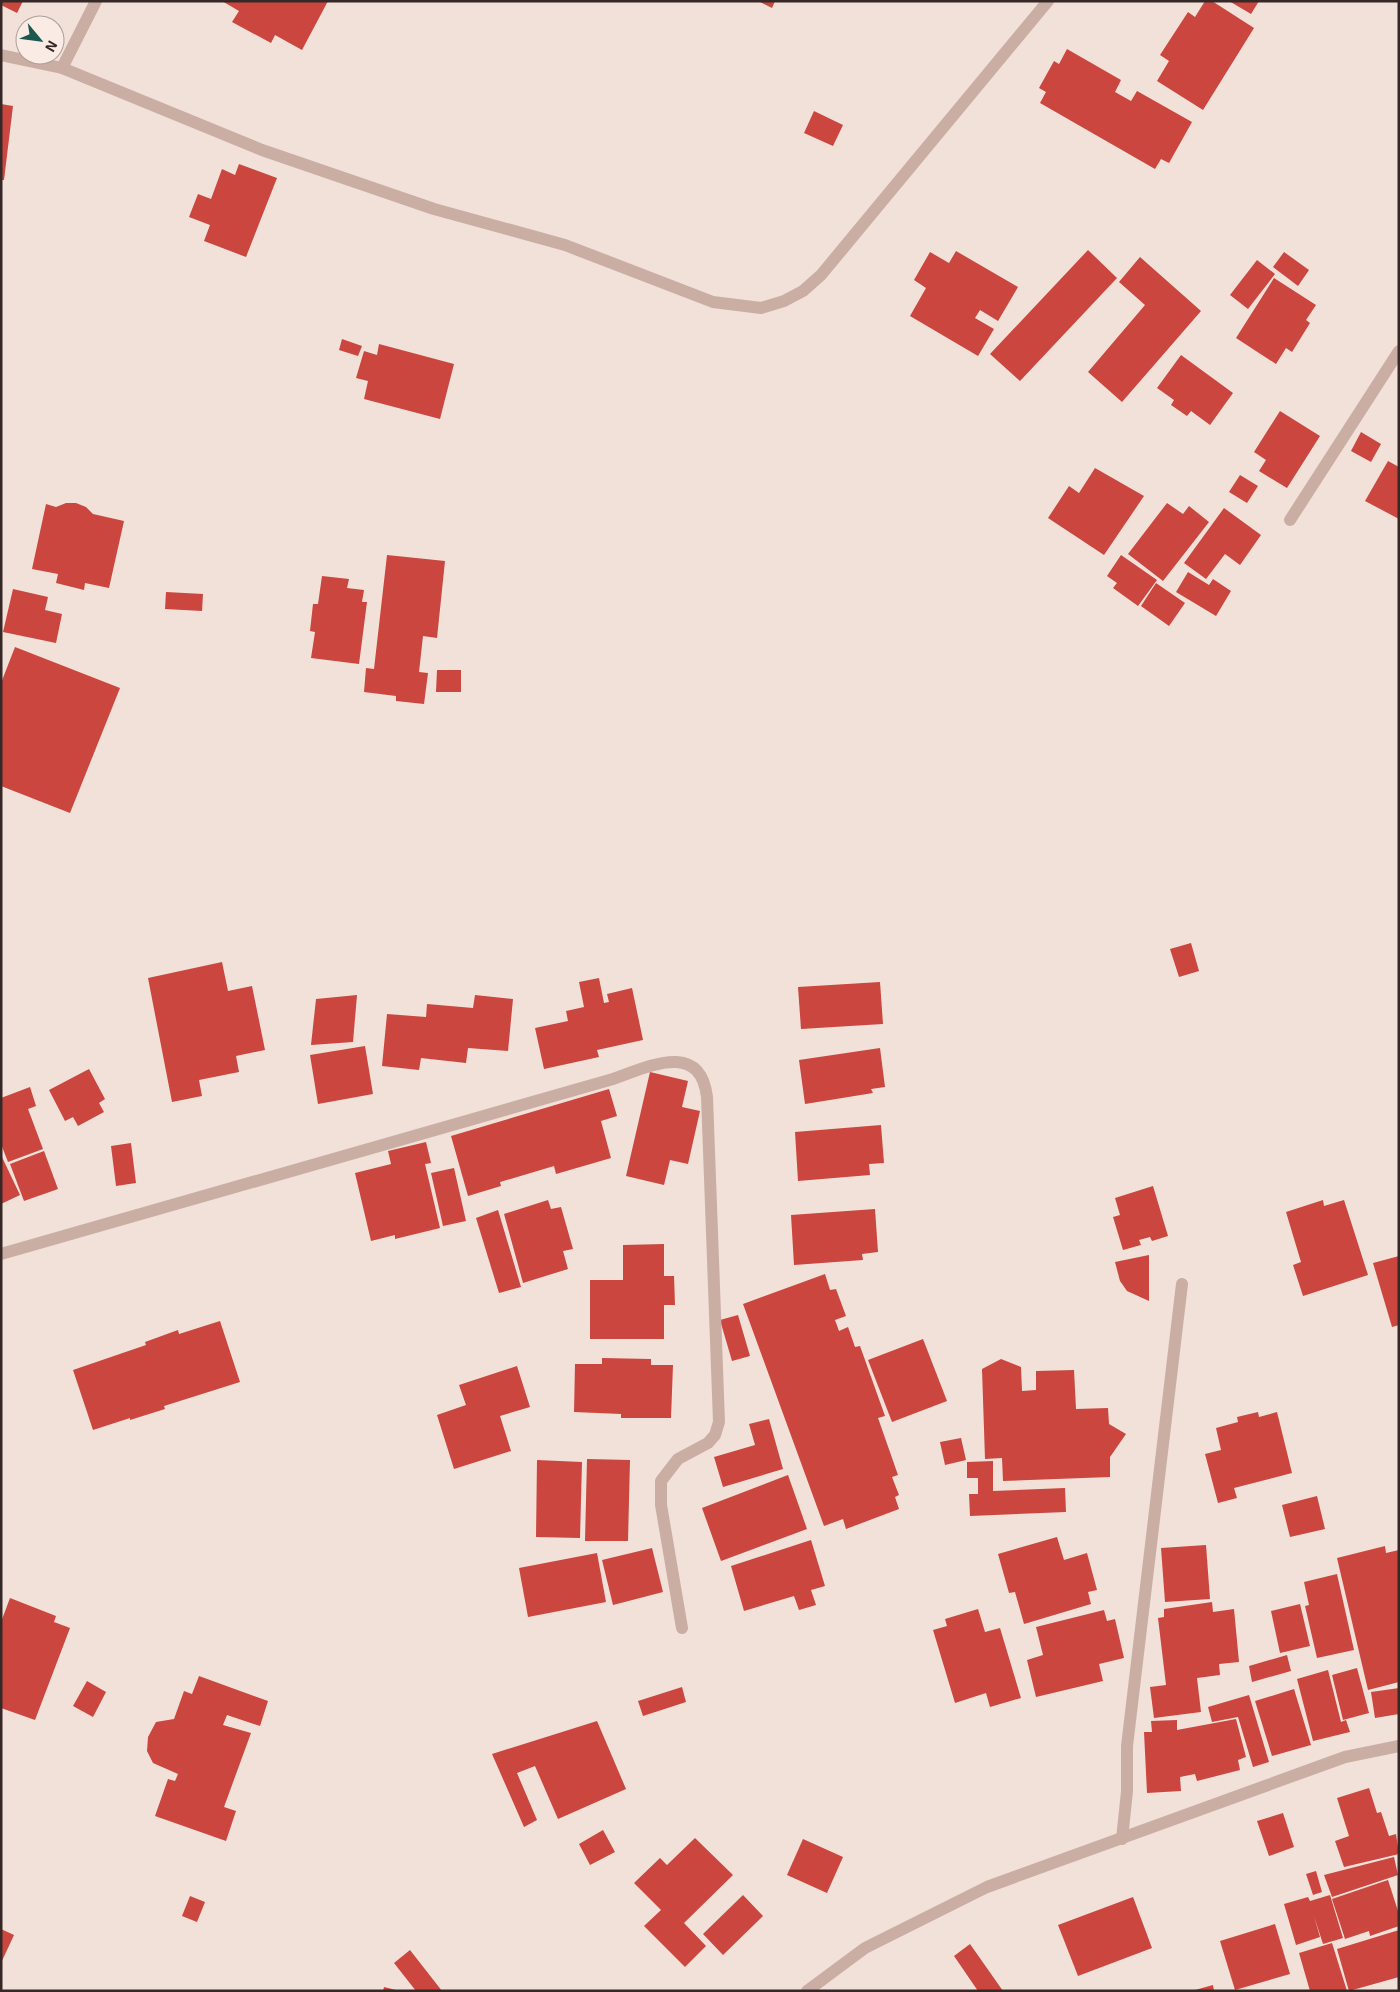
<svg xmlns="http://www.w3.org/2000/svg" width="1400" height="1992" viewBox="0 0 1400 1992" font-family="'Exo 2',sans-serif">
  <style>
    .building { fill: #ca463f }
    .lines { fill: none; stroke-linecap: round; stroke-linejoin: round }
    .minor { stroke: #caaea4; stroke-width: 12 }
  </style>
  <rect width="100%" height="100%" fill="#f2e1d9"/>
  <!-- building -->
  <g class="building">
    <polygon points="1,1 23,1 17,13 1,5"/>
    <polygon points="222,1 328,1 302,50 275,35 271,43 232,22 239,11"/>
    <polygon points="758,1 775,1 772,8"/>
    <polygon points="1205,1 1212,1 1254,28 1203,110 1157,81 1169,61 1160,55 1188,12 1195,17"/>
    <polygon points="1229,1 1259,1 1251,14"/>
    <polygon points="1067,49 1121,80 1115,92 1131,101 1137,91 1192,122 1169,163 1161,159 1155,169 1040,103 1046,92 1039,88 1054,61 1059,64"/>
    <polygon points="1,104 13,106 4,180 1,180"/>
    <polygon points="814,111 843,125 833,146 804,133"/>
    <polygon points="239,164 277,178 246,257 204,241 210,225 189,217 198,194 211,199 222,169 235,175"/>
    <polygon points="1088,250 1117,278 1020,381 990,354"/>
    <polygon points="956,251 1018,287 998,321 980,310 975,318 994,329 978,356 910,316 926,288 914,280 930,252 949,263"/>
    <polygon points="1284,252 1309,270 1298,286 1273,267"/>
    <polygon points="1140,257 1201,311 1122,402 1088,372 1145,305 1119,282"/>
    <polygon points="1257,260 1275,274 1248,309 1230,295"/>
    <polygon points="1274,278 1316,305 1306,320 1310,323 1292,352 1286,348 1276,364 1236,338"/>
    <polygon points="342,339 362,346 358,356 339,350"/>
    <polygon points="379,344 454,364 440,419 364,399 368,381 356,378 364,351 377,355"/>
    <polygon points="1181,355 1233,393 1210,425 1191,411 1187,416 1171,405 1174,400 1157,388"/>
    <polygon points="1280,411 1320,436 1287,488 1259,471 1266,460 1254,452"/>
    <polygon points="1361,432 1381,444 1371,462 1351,451"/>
    <polygon points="1388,461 1399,467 1399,519 1365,501"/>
    <polygon points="1095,468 1144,496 1104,555 1048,518 1069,486 1079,493"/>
    <polygon points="1240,475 1258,486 1247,503 1229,492"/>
    <polygon points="66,503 76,503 86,507 93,514 124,521 109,588 85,583 84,590 56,583 58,574 32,569 46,504 56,507"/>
    <polygon points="1167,503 1183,514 1189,506 1209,522 1163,581 1128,554"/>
    <polygon points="1224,508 1261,535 1240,565 1225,554 1206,579 1184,563"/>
    <polygon points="387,555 445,561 437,638 423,636 419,672 428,673 424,704 396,701 396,696 364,692 366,668 374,669"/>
    <polygon points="1121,555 1157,580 1138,606 1113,588 1117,583 1107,576"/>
    <polygon points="1188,572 1209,585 1213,579 1231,591 1216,616 1176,592"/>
    <polygon points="322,576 349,579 347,588 364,590 362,602 367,602 359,664 311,658 315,632 310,631 313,604 318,604"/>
    <polygon points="1156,583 1185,603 1169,626 1141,606"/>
    <polygon points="13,589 48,597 45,610 62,614 56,643 3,632"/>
    <polygon points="166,592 203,594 202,611 165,609"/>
    <polygon points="15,647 120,688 70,813 1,786 1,683"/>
    <polygon points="437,670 461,670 461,692 436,692"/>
    <polygon points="1191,943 1199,971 1179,977 1170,949"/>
    <polygon points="222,962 228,991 252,986 265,1050 236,1056 239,1072 199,1080 202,1096 172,1102 148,978"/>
    <polygon points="599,978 604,1003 609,1002 607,994 632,988 643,1040 597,1050 599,1057 544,1069 535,1028 568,1021 566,1011 584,1007 579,982"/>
    <polygon points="880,982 883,1024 801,1029 798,987"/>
    <polygon points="357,995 353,1042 311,1045 316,999"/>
    <polygon points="475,995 513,999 508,1051 468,1048 466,1063 421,1058 419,1070 382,1066 387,1014 426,1017 427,1004 473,1008"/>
    <polygon points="365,1046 373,1094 318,1104 310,1055"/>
    <polygon points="880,1048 885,1087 871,1089 873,1093 805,1104 799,1060"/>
    <polygon points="89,1069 105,1099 99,1103 104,1112 78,1126 73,1117 65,1121 49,1090"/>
    <polygon points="650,1072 688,1081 682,1107 700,1111 688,1164 670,1160 664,1185 626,1176"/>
    <polygon points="30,1087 36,1106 28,1109 43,1149 8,1162 1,1144 1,1098"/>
    <polygon points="609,1089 617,1116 601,1121 611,1158 556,1174 554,1166 500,1182 501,1186 468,1196 451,1136"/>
    <polygon points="881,1125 884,1163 869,1164 870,1175 798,1181 795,1132"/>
    <polygon points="426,1142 431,1163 425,1164 440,1228 395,1239 395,1235 371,1241 355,1173 391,1164 388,1151"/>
    <polygon points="131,1143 136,1183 116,1186 111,1146"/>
    <polygon points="44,1151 58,1189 24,1201 10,1164"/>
    <polygon points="1,1155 20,1195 1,1204"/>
    <polygon points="454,1168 466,1221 443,1226 431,1173"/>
    <polygon points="1153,1186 1168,1236 1152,1241 1150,1237 1139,1240 1141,1245 1123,1250 1113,1217 1120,1215 1115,1198"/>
    <polygon points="548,1200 551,1209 561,1207 573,1249 563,1251 568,1269 523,1283 504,1214"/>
    <polygon points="1323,1200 1324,1206 1344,1200 1368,1275 1303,1296 1293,1265 1301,1262 1286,1212"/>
    <polygon points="875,1209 878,1252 862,1254 863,1260 794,1265 791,1215"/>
    <polygon points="498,1210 521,1287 499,1293 476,1218"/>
    <polygon points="664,1244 664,1276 674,1276 675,1305 664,1305 664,1339 590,1339 590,1280 623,1280 623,1245"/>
    <polygon points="1149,1255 1149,1301 1127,1291 1120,1281 1115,1262"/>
    <polygon points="1399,1256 1399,1325 1392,1327 1373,1263"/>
    <polygon points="825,1274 830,1290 836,1289 846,1316 835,1320 839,1331 848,1327 855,1347 860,1346 885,1416 878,1418 898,1475 892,1477 899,1495 895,1497 899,1509 846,1529 843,1519 824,1526 743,1304"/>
    <polygon points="738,1315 750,1356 732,1361 720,1320"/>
    <polygon points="220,1321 240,1382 164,1406 165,1409 130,1420 130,1418 93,1430 73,1370 146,1345 145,1342 178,1330 179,1334"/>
    <polygon points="923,1339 947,1401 892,1422 868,1360"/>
    <polygon points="602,1358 651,1359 651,1365 673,1365 671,1418 621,1418 621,1414 574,1412 575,1364 602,1364"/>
    <polygon points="1001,1359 1021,1367 1022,1391 1036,1390 1036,1371 1074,1370 1076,1409 1108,1408 1109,1424 1126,1434 1110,1457 1110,1477 1003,1481 1002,1458 985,1459 982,1369"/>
    <polygon points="517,1366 530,1407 500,1416 511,1451 454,1469 437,1415 466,1405 459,1385"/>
    <polygon points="1258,1412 1259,1417 1277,1412 1292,1473 1234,1488 1237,1498 1218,1503 1205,1454 1221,1450 1216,1428 1238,1422 1237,1417"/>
    <polygon points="769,1419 783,1469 723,1487 714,1457 755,1445 749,1424"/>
    <polygon points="961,1438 966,1460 945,1465 940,1442"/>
    <polygon points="587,1459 630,1460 628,1541 585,1541"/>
    <polygon points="537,1460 582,1462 580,1538 536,1537"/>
    <polygon points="993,1461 993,1491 1065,1488 1066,1512 970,1516 969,1494 978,1494 978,1478 967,1478 967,1462"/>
    <polygon points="788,1475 807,1529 721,1561 702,1508"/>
    <polygon points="1317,1496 1325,1529 1290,1537 1282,1505"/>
    <polygon points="1057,1537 1064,1560 1087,1553 1097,1590 1088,1592 1091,1604 1024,1624 1015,1592 1009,1593 998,1554"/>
    <polygon points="811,1540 825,1586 811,1590 816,1605 799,1610 794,1596 744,1611 731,1566"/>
    <polygon points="1206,1545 1210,1599 1165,1602 1161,1548"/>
    <polygon points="1385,1546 1386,1553 1399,1550 1399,1682 1368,1690 1337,1558"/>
    <polygon points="652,1548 663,1592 613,1605 602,1560"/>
    <polygon points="597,1553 606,1602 528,1617 519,1568"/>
    <polygon points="1337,1574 1354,1650 1317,1658 1305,1606 1309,1605 1304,1582"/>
    <polygon points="10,1598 56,1616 54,1622 70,1628 35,1720 1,1708 1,1622"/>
    <polygon points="1212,1602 1213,1612 1234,1609 1239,1662 1219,1664 1220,1675 1197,1678 1201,1712 1154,1718 1150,1687 1166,1685 1158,1618 1164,1617 1164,1609"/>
    <polygon points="1300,1604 1310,1646 1280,1653 1271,1611"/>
    <polygon points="978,1609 985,1632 1000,1628 1021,1698 990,1707 986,1693 955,1703 933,1630 947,1626 945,1619"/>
    <polygon points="1104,1610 1107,1621 1115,1619 1124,1658 1099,1664 1103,1681 1036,1697 1027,1660 1043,1655 1036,1627"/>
    <polygon points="1287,1655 1291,1671 1252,1682 1249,1666"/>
    <polygon points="1357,1668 1369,1713 1343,1720 1332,1675"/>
    <polygon points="1328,1670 1341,1722 1346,1720 1350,1732 1313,1741 1297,1679"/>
    <polygon points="199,1676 268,1701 260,1726 227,1715 223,1725 251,1733 224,1807 236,1811 226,1841 155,1816 168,1779 175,1781 178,1774 153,1763 147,1751 148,1737 156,1722 174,1719 184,1691 192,1694"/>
    <polygon points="87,1681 106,1692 93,1717 73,1706"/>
    <polygon points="682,1687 686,1702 643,1716 638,1701"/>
    <polygon points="1399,1688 1399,1714 1375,1718 1371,1692"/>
    <polygon points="1294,1689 1311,1745 1272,1756 1255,1701"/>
    <polygon points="1249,1695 1269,1762 1253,1767 1238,1717 1212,1722 1208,1707"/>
    <polygon points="1236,1719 1246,1757 1238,1760 1240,1770 1197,1781 1195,1774 1180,1777 1181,1791 1147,1793 1144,1732 1152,1732 1151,1721 1177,1720 1177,1730"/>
    <polygon points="597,1721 626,1789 558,1819 535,1766 517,1773 537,1820 524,1827 492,1754"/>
    <polygon points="1369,1788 1377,1813 1381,1812 1389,1836 1396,1834 1399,1854 1344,1867 1335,1841 1349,1836 1337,1798"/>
    <polygon points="1283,1813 1294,1847 1269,1856 1257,1821"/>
    <polygon points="603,1830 615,1852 590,1865 579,1844"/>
    <polygon points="695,1838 733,1875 684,1923 706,1946 685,1967 644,1926 661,1910 634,1883 660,1858 667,1865"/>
    <polygon points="803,1839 843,1857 827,1893 787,1875"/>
    <polygon points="1394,1857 1398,1875 1332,1897 1324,1875"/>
    <polygon points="1316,1871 1322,1892 1313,1895 1306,1874"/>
    <polygon points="1388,1880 1399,1914 1399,1926 1370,1936 1369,1931 1345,1939 1332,1899"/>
    <polygon points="743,1895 763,1916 723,1955 703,1934"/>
    <polygon points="1330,1895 1343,1938 1323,1944 1314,1916 1320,1937 1296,1945 1284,1904 1308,1897 1310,1901"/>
    <polygon points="190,1896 205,1902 197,1922 182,1916"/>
    <polygon points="1133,1897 1152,1948 1078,1976 1058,1925"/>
    <polygon points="1275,1924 1290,1974 1235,1990 1220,1941"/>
    <polygon points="1,1929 14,1935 1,1963"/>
    <polygon points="1399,1930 1399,1977 1349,1991 1337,1949"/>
    <polygon points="1332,1943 1347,1991 1310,1991 1299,1953"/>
    <polygon points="970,1944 1003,1991 978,1991 954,1956"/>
    <polygon points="410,1950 442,1991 416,1991 394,1963"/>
    <polygon points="1213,1985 1214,1991 1195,1991 1195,1990"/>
    <polygon points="384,1987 396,1990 396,1991 383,1991"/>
  </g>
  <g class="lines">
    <!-- minor -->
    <g class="minor">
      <polyline points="1,55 62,68 262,150 434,209 565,245 713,302 761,308 784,301 803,291 821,275 1048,1"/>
      <polyline points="62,68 96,1"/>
      <polyline points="1290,520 1399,351"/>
      <path d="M1,1254L613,1079C648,1067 700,1040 707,1097L719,1422L715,1435L708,1443L678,1459L661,1481V1505L682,1628"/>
      <polyline points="1122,1839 1127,1791 1127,1746 1182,1284"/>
      <polyline points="807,1991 865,1948 987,1887 1345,1757 1399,1746"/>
    </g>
  </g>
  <!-- border -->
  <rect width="1400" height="1992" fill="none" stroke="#362826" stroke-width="5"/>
  <!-- north arrow -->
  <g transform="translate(40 40) rotate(119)"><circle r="24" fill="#faece5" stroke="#ac9e99"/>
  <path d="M0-4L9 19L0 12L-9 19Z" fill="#1a5850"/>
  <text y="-8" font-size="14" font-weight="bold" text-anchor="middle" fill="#362826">N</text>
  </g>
</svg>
